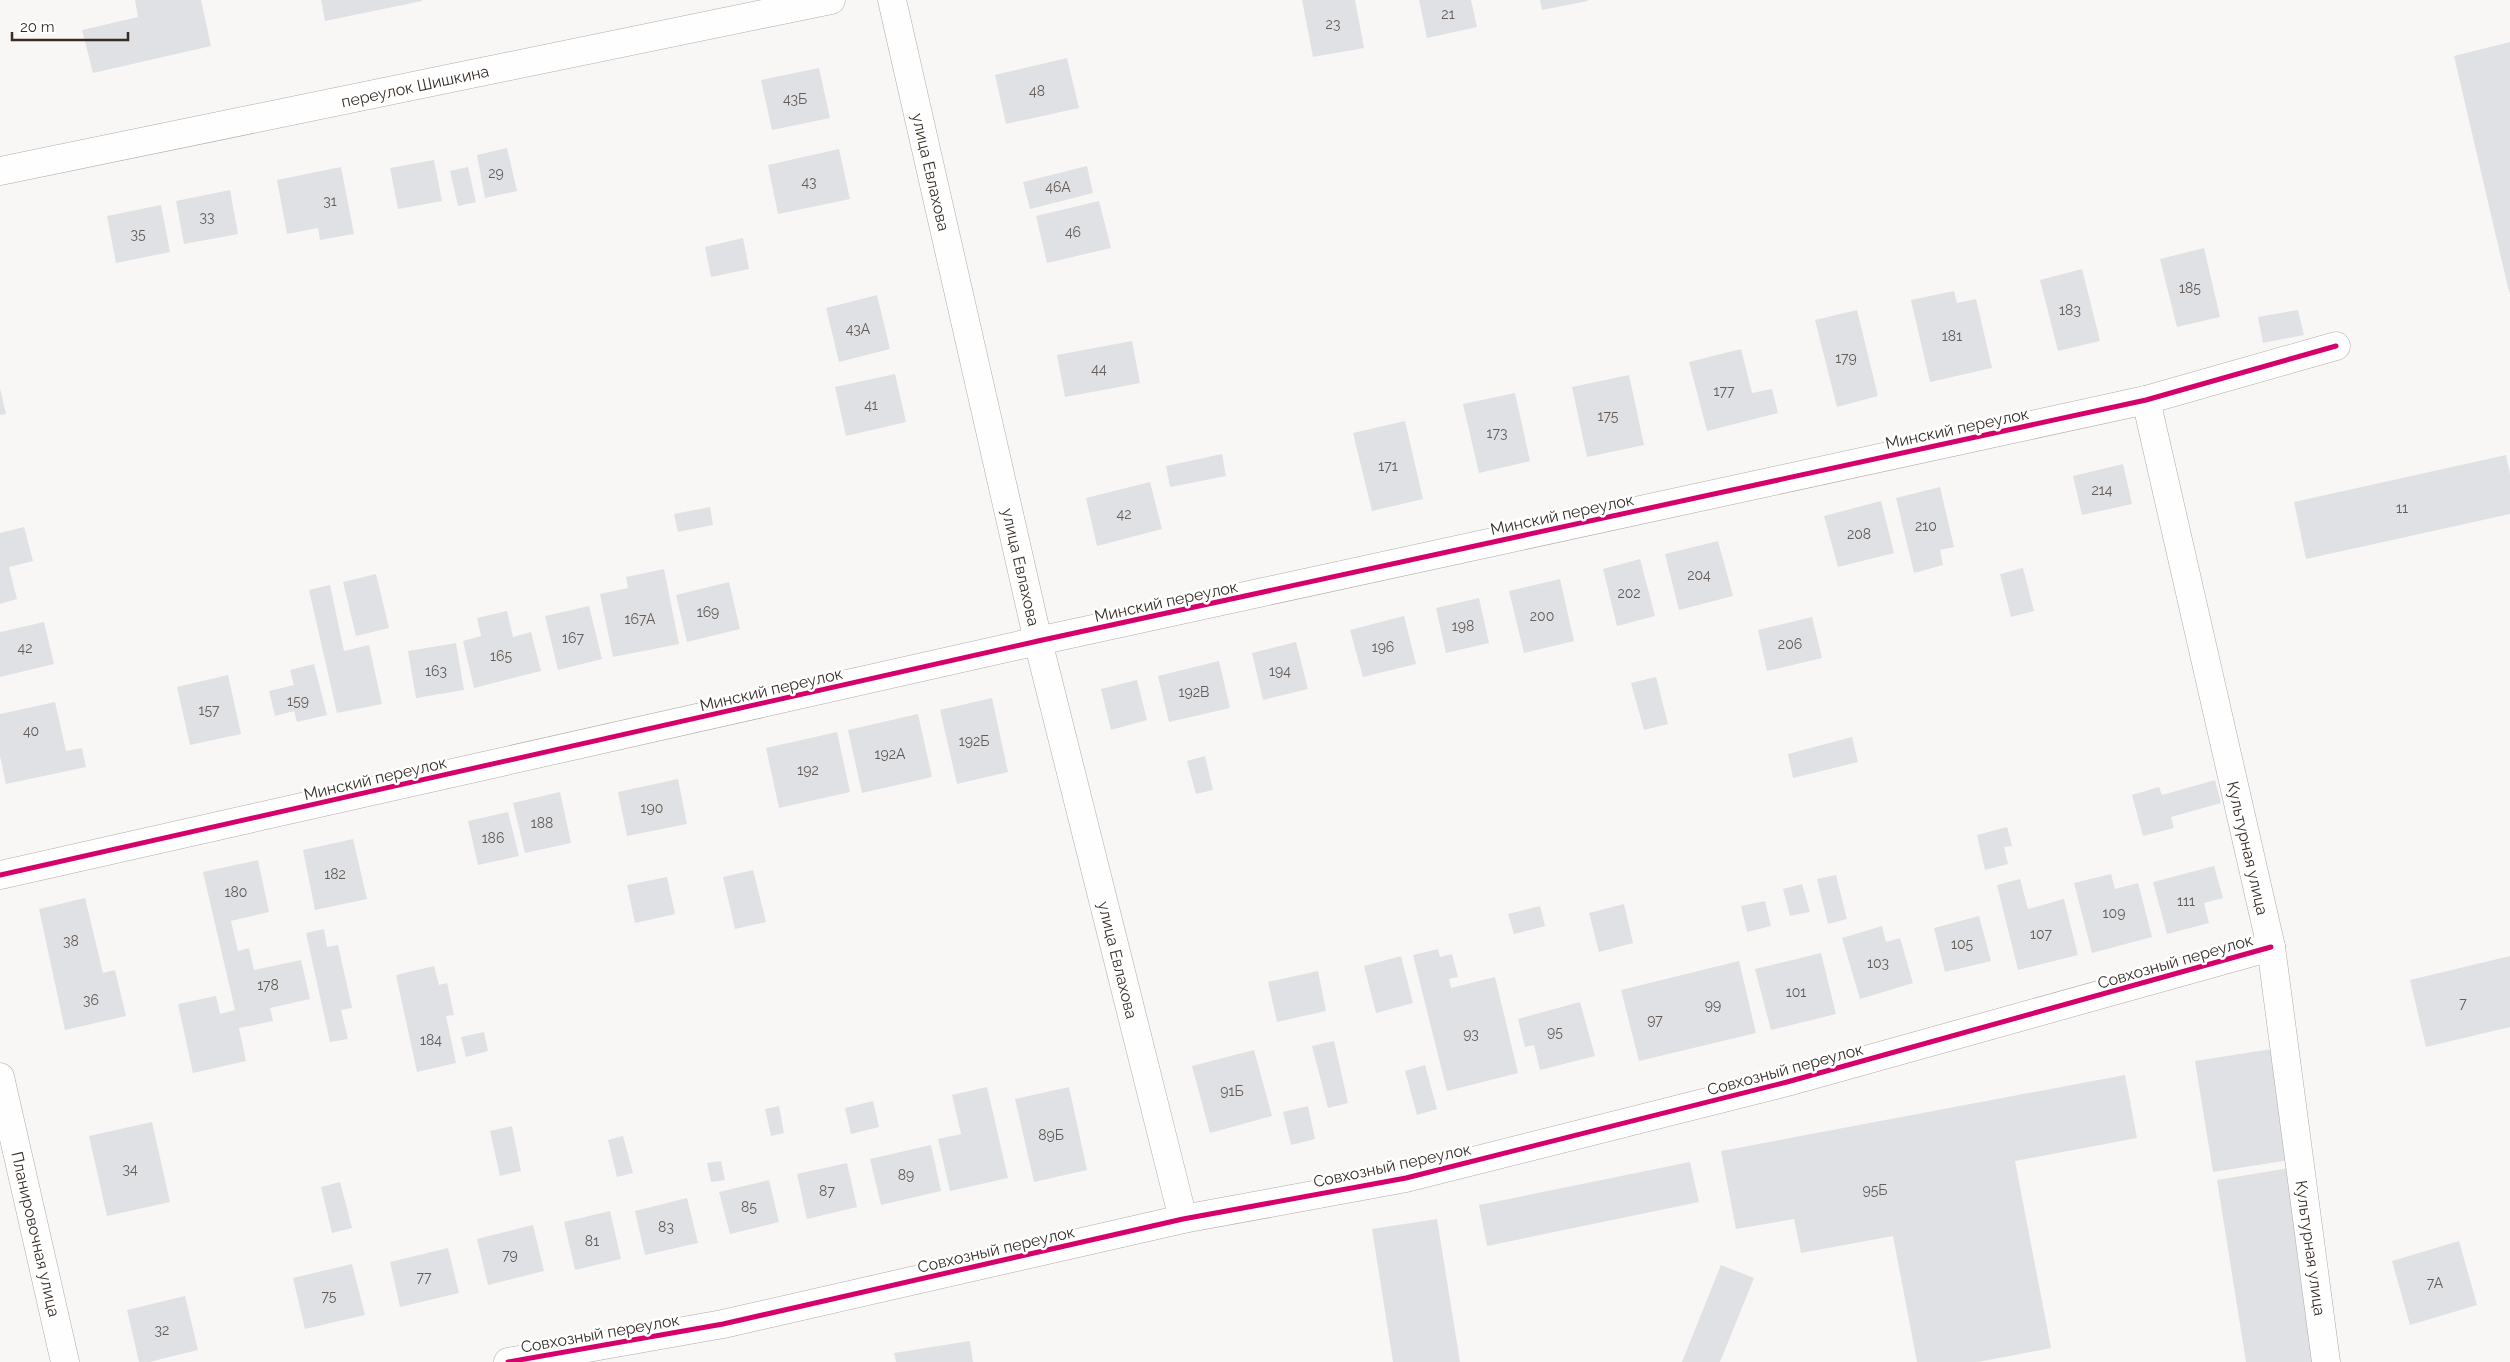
<svg xmlns="http://www.w3.org/2000/svg" width="2510" height="1362" viewBox="0 0 2510 1362" font-family="Raleway,sans-serif">
  <style>
    .building { fill: #dfe1e4 }
    .lines { fill: none; stroke-linecap: round; stroke-linejoin: round }
    .street-casing { stroke: #b0aba6; stroke-width: 29 }
    .street { stroke: #fefefe; stroke-width: 28 }
    .cycleway-casing { stroke: #fff; stroke-width: 8 }
    .cycleway { stroke: #d6006c; stroke-width: 5 }
    .labels { text-anchor: middle; stroke-width: 5; stroke-linejoin: round; paint-order: stroke }
    .number-label { font-size: 14px; fill: #635c58 }
    .street-label { font-size: 16px; fill: #372d26; stroke: #fff }
  </style>
  <rect width="100%" height="100%" fill="#f9f7f5"/>
  <!-- building -->
  <g class="building">
    <polygon points="135,0 201,0 211,46 93,73 82,30 138,17"/>
    <polygon points="321,0 422,0 422,1 325,21"/>
    <polygon points="1302,0 1355,0 1364,48 1313,57"/>
    <polygon points="1419,0 1471,0 1477,27 1427,38"/>
    <polygon points="1540,0 1588,0 1588,1 1542,10"/>
    <polygon points="2510,42 2510,292 2509,292 2454,56"/>
    <polygon points="1067,58 1079,108 1006,124 995,75"/>
    <polygon points="819,68 830,118 772,130 761,80"/>
    <polygon points="507,148 517,191 485,198 477,155"/>
    <polygon points="839,149 850,199 778,214 768,165"/>
    <polygon points="434,160 442,201 398,209 390,168"/>
    <polygon points="1087,166 1093,193 1030,209 1023,182"/>
    <polygon points="341,167 354,234 320,240 318,228 287,234 277,180"/>
    <polygon points="468,167 476,202 458,206 450,171"/>
    <polygon points="230,190 238,234 184,244 176,201"/>
    <polygon points="1099,201 1111,248 1047,263 1036,216"/>
    <polygon points="161,205 170,252 116,263 107,216"/>
    <polygon points="743,238 749,269 711,277 705,247"/>
    <polygon points="2204,248 2220,317 2177,327 2160,259"/>
    <polygon points="2082,269 2100,341 2058,351 2040,280"/>
    <polygon points="1954,291 1957,303 1976,299 1992,368 1930,382 1911,300"/>
    <polygon points="877,295 890,349 839,362 826,308"/>
    <polygon points="1857,310 1878,396 1837,407 1815,320"/>
    <polygon points="2298,310 2304,335 2263,343 2258,317"/>
    <polygon points="1132,341 1140,383 1065,397 1057,355"/>
    <polygon points="1741,349 1752,393 1772,389 1778,413 1707,431 1689,362"/>
    <polygon points="895,374 906,422 846,436 835,387"/>
    <polygon points="1629,375 1644,445 1587,457 1572,387"/>
    <polygon points="0,388 6,414 0,415"/>
    <polygon points="1515,393 1530,461 1479,473 1463,404"/>
    <polygon points="1405,421 1423,499 1372,511 1353,433"/>
    <polygon points="1222,454 1226,476 1170,487 1166,466"/>
    <polygon points="2506,455 2510,474 2510,514 2306,559 2294,502"/>
    <polygon points="2123,464 2132,504 2082,515 2073,476"/>
    <polygon points="1150,482 1162,529 1097,546 1086,498"/>
    <polygon points="1940,487 1954,547 1940,550 1943,565 1914,573 1896,498"/>
    <polygon points="1881,501 1894,553 1838,567 1824,516"/>
    <polygon points="710,507 713,525 678,532 674,514"/>
    <polygon points="24,527 33,561 9,567 17,599 0,604 0,533"/>
    <polygon points="1718,541 1733,596 1679,610 1665,554"/>
    <polygon points="1640,559 1655,616 1617,626 1603,569"/>
    <polygon points="2023,568 2034,611 2011,617 2000,574"/>
    <polygon points="664,569 679,644 613,657 600,594 628,588 626,577"/>
    <polygon points="376,574 389,628 356,636 343,582"/>
    <polygon points="1560,579 1574,641 1524,653 1509,591"/>
    <polygon points="729,582 740,629 687,642 676,595"/>
    <polygon points="330,585 344,651 369,645 382,704 337,713 309,590"/>
    <polygon points="1479,598 1489,643 1446,653 1436,608"/>
    <polygon points="589,606 602,659 558,670 545,616"/>
    <polygon points="507,611 513,637 531,632 541,671 474,688 463,641 481,636 477,618"/>
    <polygon points="1404,616 1416,664 1363,677 1350,630"/>
    <polygon points="1812,617 1822,658 1767,671 1758,630"/>
    <polygon points="44,622 54,664 0,677 0,632"/>
    <polygon points="1296,642 1308,689 1263,700 1252,653"/>
    <polygon points="456,643 464,690 416,698 408,651"/>
    <polygon points="1219,661 1230,708 1169,722 1158,676"/>
    <polygon points="314,664 327,715 297,722 294,711 275,716 269,691 294,685 290,670"/>
    <polygon points="228,675 241,734 190,745 177,687"/>
    <polygon points="1656,677 1668,724 1644,730 1631,683"/>
    <polygon points="1137,680 1147,720 1111,730 1101,689"/>
    <polygon points="992,698 1008,772 957,784 940,710"/>
    <polygon points="55,702 66,751 82,748 86,767 6,784 0,756 0,714"/>
    <polygon points="918,714 932,777 862,793 848,730"/>
    <polygon points="837,732 850,792 779,808 766,748"/>
    <polygon points="1852,737 1858,762 1793,778 1788,754"/>
    <polygon points="1205,756 1213,790 1196,794 1187,761"/>
    <polygon points="678,779 687,824 627,836 618,792"/>
    <polygon points="2215,780 2221,803 2171,817 2174,828 2143,836 2132,795 2159,787 2162,795"/>
    <polygon points="560,792 571,843 525,853 513,803"/>
    <polygon points="508,812 519,856 478,865 468,821"/>
    <polygon points="2007,827 2012,846 2004,847 2008,864 1985,870 1977,835"/>
    <polygon points="353,839 367,899 315,910 303,850"/>
    <polygon points="258,860 269,912 231,921 238,951 249,948 254,970 301,960 310,999 270,1008 273,1021 239,1028 246,1061 193,1073 178,1004 216,996 220,1014 235,1010 203,872"/>
    <polygon points="2214,866 2223,898 2204,903 2209,923 2167,934 2153,882"/>
    <polygon points="753,870 766,922 735,929 723,877"/>
    <polygon points="2111,874 2115,889 2138,883 2152,937 2092,953 2074,883"/>
    <polygon points="1836,875 1847,919 1828,924 1817,879"/>
    <polygon points="667,877 675,914 635,923 627,885"/>
    <polygon points="2020,879 2028,909 2064,899 2078,955 2018,970 1997,885"/>
    <polygon points="1802,884 1810,912 1790,916 1783,889"/>
    <polygon points="85,898 103,973 115,970 126,1016 65,1030 39,909"/>
    <polygon points="1765,901 1771,926 1747,932 1741,906"/>
    <polygon points="1624,904 1633,943 1599,952 1589,913"/>
    <polygon points="1540,906 1545,926 1514,934 1508,914"/>
    <polygon points="1979,916 1991,961 1945,972 1934,928"/>
    <polygon points="1882,926 1886,942 1900,938 1913,983 1860,999 1842,938"/>
    <polygon points="324,929 327,947 338,945 352,1008 341,1010 348,1039 330,1042 306,933"/>
    <polygon points="1438,949 1440,957 1452,954 1458,977 1449,979 1451,988 1495,977 1518,1073 1447,1091 1413,955"/>
    <polygon points="1821,953 1836,1014 1771,1030 1755,969"/>
    <polygon points="1401,956 1413,1003 1376,1013 1364,966"/>
    <polygon points="2510,956 2510,1027 2426,1047 2410,980"/>
    <polygon points="1739,961 1756,1033 1639,1061 1621,990"/>
    <polygon points="434,966 439,985 447,983 454,1015 446,1016 456,1063 417,1072 396,975"/>
    <polygon points="1318,971 1326,1011 1277,1022 1268,982"/>
    <polygon points="1580,1002 1595,1056 1540,1070 1534,1045 1525,1047 1518,1019"/>
    <polygon points="484,1032 488,1051 466,1057 461,1037"/>
    <polygon points="1334,1041 1348,1103 1328,1108 1312,1046"/>
    <polygon points="2272,1049 2290,1160 2213,1172 2195,1061"/>
    <polygon points="1254,1050 1272,1116 1210,1133 1192,1066"/>
    <polygon points="1425,1065 1437,1109 1417,1115 1405,1071"/>
    <polygon points="2125,1075 2137,1138 2015,1161 2051,1348 1978,1362 1917,1362 1893,1236 1801,1253 1794,1219 1736,1229 1721,1151"/>
    <polygon points="987,1087 1008,1178 950,1191 938,1139 961,1134 952,1095"/>
    <polygon points="1069,1087 1087,1170 1034,1182 1015,1099"/>
    <polygon points="873,1101 879,1127 851,1134 845,1108"/>
    <polygon points="779,1106 784,1133 771,1136 765,1109"/>
    <polygon points="1308,1106 1315,1139 1291,1145 1283,1112"/>
    <polygon points="152,1122 170,1202 107,1216 89,1136"/>
    <polygon points="512,1126 521,1171 500,1176 490,1131"/>
    <polygon points="623,1136 633,1173 617,1177 608,1140"/>
    <polygon points="931,1145 941,1191 881,1205 870,1159"/>
    <polygon points="721,1161 725,1180 711,1182 707,1163"/>
    <polygon points="1690,1162 1699,1202 1487,1246 1479,1205"/>
    <polygon points="847,1163 857,1207 807,1219 797,1174"/>
    <polygon points="2289,1168 2320,1362 2246,1362 2217,1180"/>
    <polygon points="769,1180 779,1222 730,1234 719,1192"/>
    <polygon points="340,1182 352,1228 332,1233 321,1187"/>
    <polygon points="687,1198 698,1243 645,1255 635,1211"/>
    <polygon points="610,1211 621,1259 575,1270 564,1222"/>
    <polygon points="1437,1219 1460,1362 1393,1362 1372,1229"/>
    <polygon points="533,1225 544,1271 488,1285 477,1239"/>
    <polygon points="2459,1241 2477,1305 2410,1325 2392,1261"/>
    <polygon points="448,1248 459,1293 400,1307 390,1262"/>
    <polygon points="352,1264 365,1315 305,1329 293,1278"/>
    <polygon points="1721,1265 1754,1278 1720,1362 1682,1362"/>
    <polygon points="185,1296 198,1350 149,1362 139,1362 127,1310"/>
    <polygon points="970,1341 973,1362 896,1362 894,1353"/>
  </g>
  <g class="lines">
    <!-- street casing -->
    <g class="street-casing">
      <g id="street">
        <polyline points="892,0 1038,641 1183,1219"/>
        <polyline points="0,171 831,0"/>
        <polyline points="2146,400 2271,947 2326,1362"/>
        <polyline points="0,875 1038,641 2146,400 2336,346"/>
        <polyline points="0,1077 65,1362"/>
        <polyline points="508,1362 723,1324 1183,1219 1406,1178 1787,1082 2271,947"/>
      </g>
    </g>
    <!-- street -->
    <use href="#street" class="street"/>
    <!-- cycleway casing -->
    <g class="cycleway-casing">
      <g id="cycleway">
        <polyline points="0,875 1038,641 2146,400 2336,346"/>
        <polyline points="508,1362 723,1324 1183,1219 1406,1178 1787,1082 2271,947"/>
      </g>
    </g>
    <!-- cycleway -->
    <use href="#cycleway" class="cycleway"/>
  </g>
  <g class="labels">
    <!-- number labels -->
    <g class="number-label">
      <text x="1448" y="19">21</text>
      <text x="1333" y="29">23</text>
      <text x="1037" y="96">48</text>
      <text x="795" y="104">43Б</text>
      <text x="496" y="178">29</text>
      <text x="809" y="187">43</text>
      <text x="1058" y="192">46А</text>
      <text x="330" y="206">31</text>
      <text x="207" y="222">33</text>
      <text x="1073" y="237">46</text>
      <text x="138" y="239">35</text>
      <text x="2190" y="293">185</text>
      <text x="2070" y="315">183</text>
      <text x="858" y="334">43А</text>
      <text x="1952" y="341">181</text>
      <text x="1846" y="363">179</text>
      <text x="1099" y="374">44</text>
      <text x="1724" y="396">177</text>
      <text x="871" y="410">41</text>
      <text x="1608" y="421">175</text>
      <text x="1497" y="438">173</text>
      <text x="1388" y="471">171</text>
      <text x="2102" y="495">214</text>
      <text x="2402" y="513">11</text>
      <text x="1124" y="519">42</text>
      <text x="1926" y="531">210</text>
      <text x="1859" y="539">208</text>
      <text x="1699" y="580">204</text>
      <text x="1629" y="598">202</text>
      <text x="708" y="617">169</text>
      <text x="1542" y="621">200</text>
      <text x="640" y="624">167А</text>
      <text x="1463" y="631">198</text>
      <text x="573" y="643">167</text>
      <text x="1790" y="649">206</text>
      <text x="1383" y="652">196</text>
      <text x="25" y="653">42</text>
      <text x="501" y="661">165</text>
      <text x="436" y="676">163</text>
      <text x="1280" y="676">194</text>
      <text x="1194" y="697">192В</text>
      <text x="298" y="706">159</text>
      <text x="209" y="715">157</text>
      <text x="31" y="736">40</text>
      <text x="974" y="746">192Б</text>
      <text x="890" y="759">192А</text>
      <text x="808" y="775">192</text>
      <text x="652" y="813">190</text>
      <text x="542" y="828">188</text>
      <text x="493" y="843">186</text>
      <text x="335" y="879">182</text>
      <text x="236" y="897">180</text>
      <text x="2186" y="906">111</text>
      <text x="2114" y="918">109</text>
      <text x="2041" y="939">107</text>
      <text x="71" y="946">38</text>
      <text x="1962" y="949">105</text>
      <text x="1878" y="968">103</text>
      <text x="268" y="990">178</text>
      <text x="1796" y="997">101</text>
      <text x="91" y="1005">36</text>
      <text x="2463" y="1008">7</text>
      <text x="1713" y="1010">99</text>
      <text x="1655" y="1025">97</text>
      <text x="1555" y="1037">95</text>
      <text x="1471" y="1039">93</text>
      <text x="431" y="1045">184</text>
      <text x="1232" y="1096">91Б</text>
      <text x="1051" y="1140">89Б</text>
      <text x="130" y="1174">34</text>
      <text x="906" y="1180">89</text>
      <text x="1875" y="1195">95Б</text>
      <text x="827" y="1196">87</text>
      <text x="749" y="1212">85</text>
      <text x="666" y="1232">83</text>
      <text x="592" y="1246">81</text>
      <text x="510" y="1260">79</text>
      <text x="424" y="1282">77</text>
      <text x="2435" y="1288">7А</text>
      <text x="329" y="1301">75</text>
      <text x="162" y="1335">32</text>
    </g>
    <!-- street labels -->
    <g class="street-label">
      <text transform="translate(415 86) rotate(-12)" y="6">переулок Шишкина</text>
      <text transform="translate(931 172) rotate(77)" y="6">улица Евлахова</text>
      <text transform="translate(1957 428) rotate(-12)" y="6">Минский переулок</text>
      <text transform="translate(1562 514) rotate(-12)" y="6">Минский переулок</text>
      <text transform="translate(1021 567) rotate(77)" y="6">улица Евлахова</text>
      <text transform="translate(1166 601) rotate(-12)" y="6">Минский переулок</text>
      <text transform="translate(771 689) rotate(-13)" y="6">Минский переулок</text>
      <text transform="translate(375 778) rotate(-13)" y="6">Минский переулок</text>
      <text transform="translate(2248 848) rotate(77)" y="6">Культурная улица</text>
      <text transform="translate(1118 960) rotate(76)" y="6">улица Евлахова</text>
      <text transform="translate(2175 961) rotate(-16)" y="6">Совхозный переулок</text>
      <text transform="translate(1785 1069) rotate(-15)" y="6">Совхозный переулок</text>
      <text transform="translate(1392 1165) rotate(-12)" y="6">Совхозный переулок</text>
      <text transform="translate(36 1234) rotate(77)" y="6">Планировочная улица</text>
      <text transform="translate(2311 1248) rotate(82)" y="6">Культурная улица</text>
      <text transform="translate(996 1249) rotate(-13)" y="6">Совхозный переулок</text>
      <text transform="translate(600 1333) rotate(-10)" y="6">Совхозный переулок</text>
    </g>
  </g>
  <!-- scale -->
  <path d="M12 32v8h116v-8" fill="none" stroke="#372d26" stroke-width="2.5"/>
  <text x="20" y="32" font-size="15" fill="#372d26" stroke="#ffffff" stroke-width="4" paint-order="stroke">20 m</text>
</svg>
